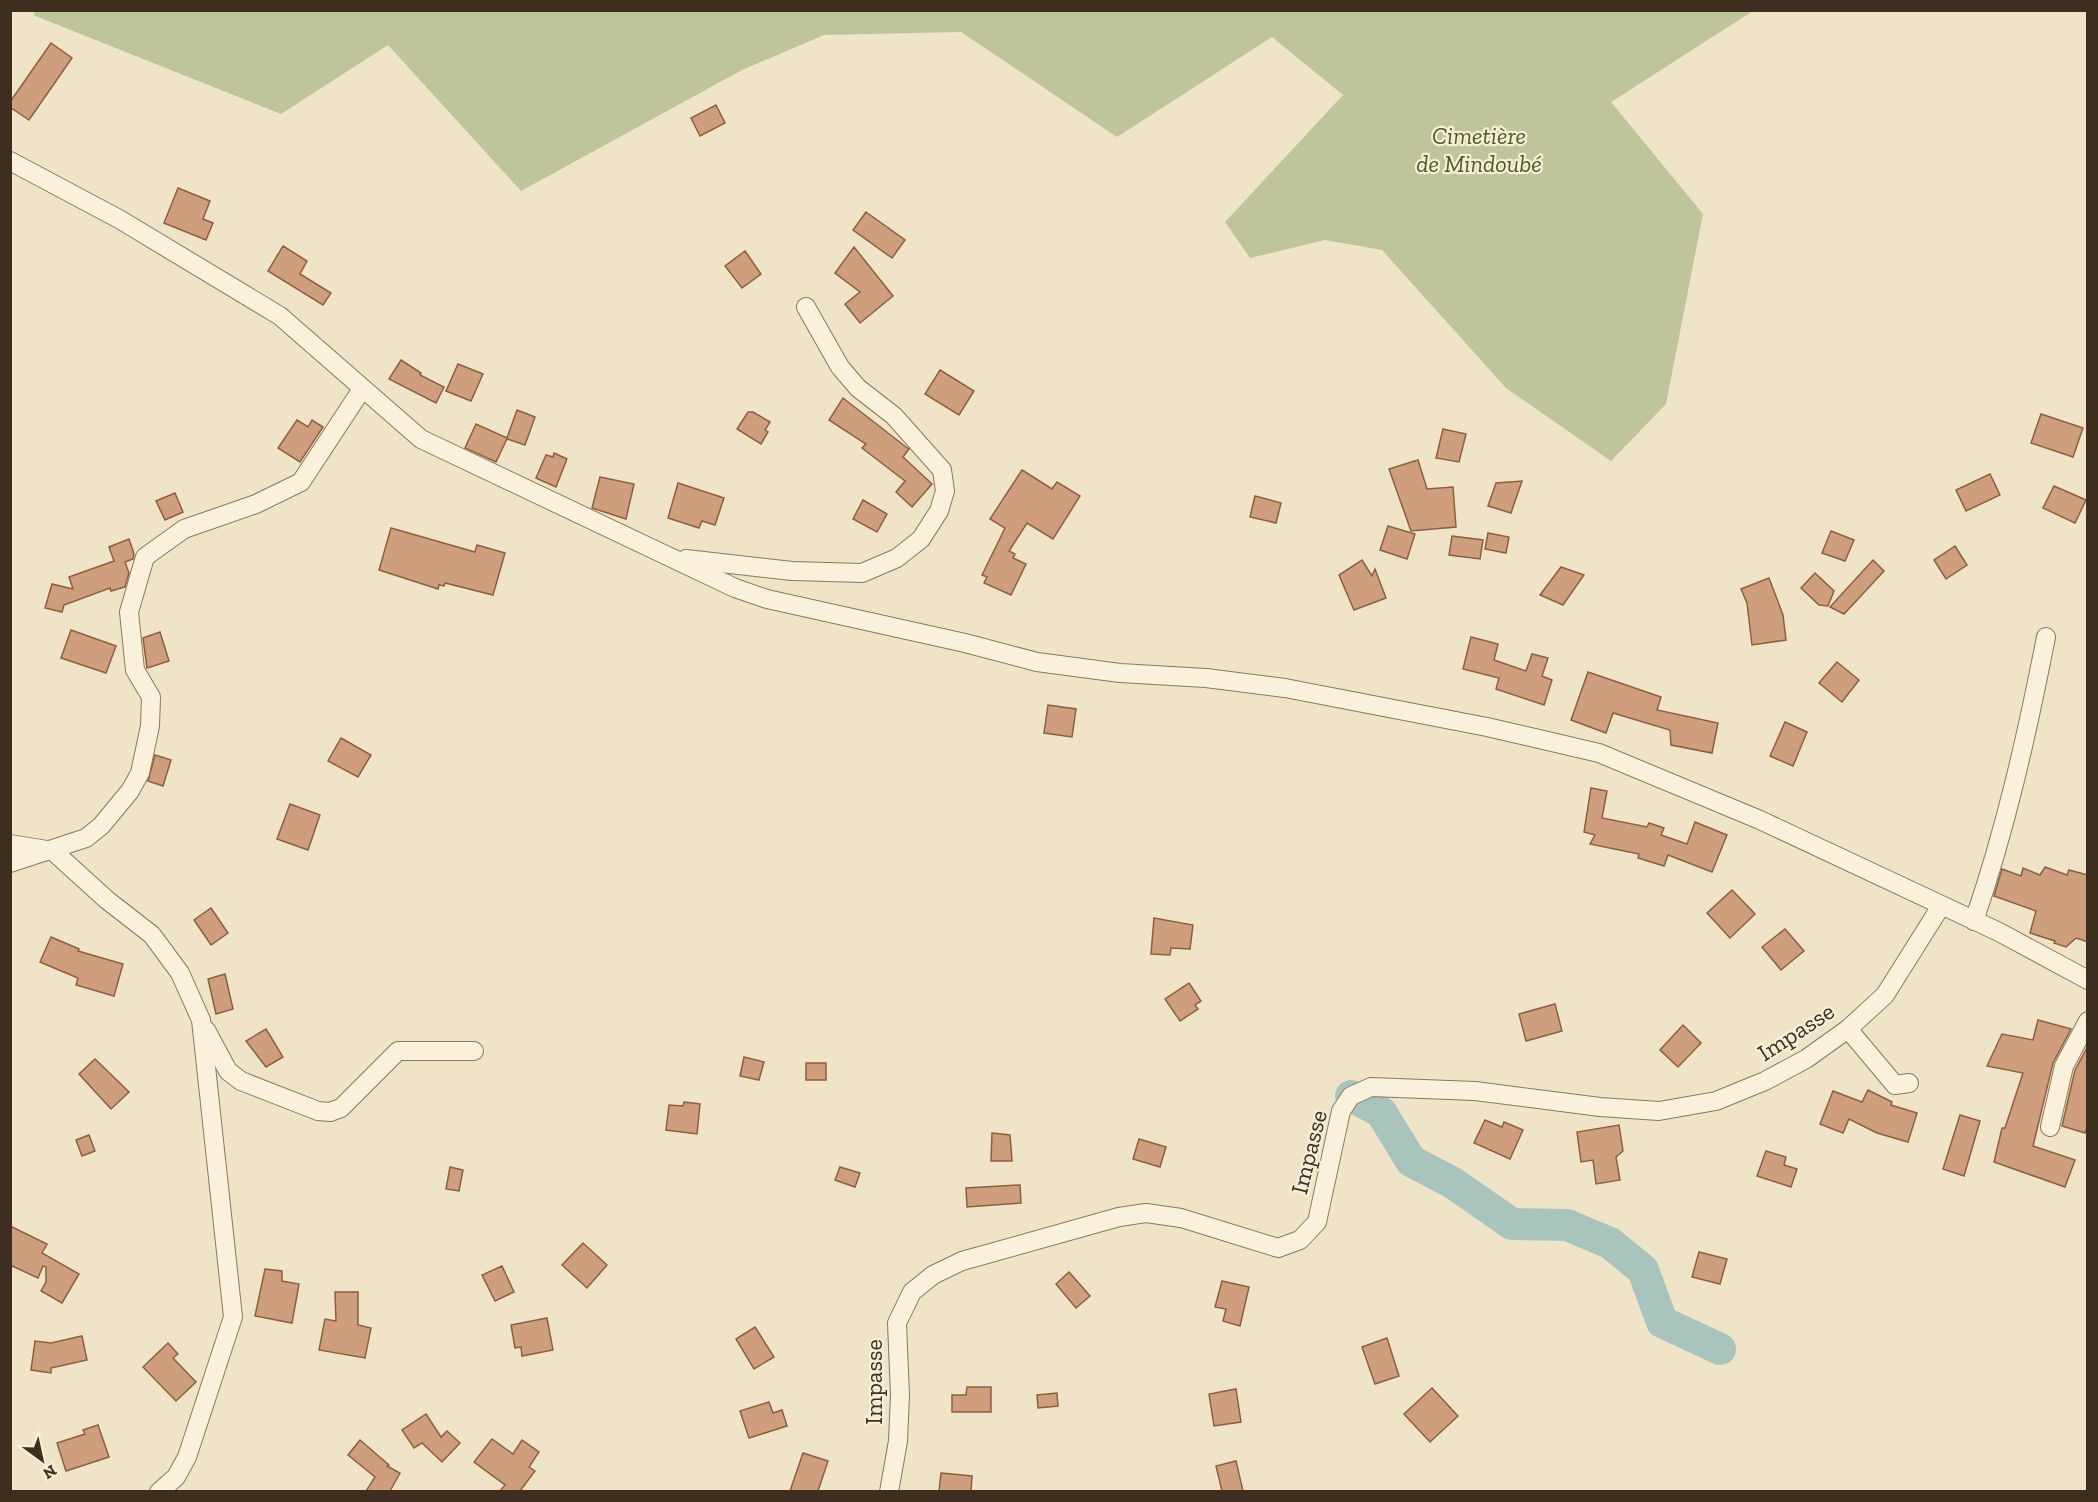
<svg xmlns="http://www.w3.org/2000/svg" width="2098" height="1502" viewBox="0 0 2098 1502" font-family="'Zilla Slab',serif">
  <style>
    .cemetery { fill: #bfc49a }
    .lines { fill: none; stroke-linecap: round; stroke-linejoin: round }
    .river { stroke: #a9c4bc; stroke-width: 32 }
    .building { fill: #cf9f7d; stroke: #8d5f41; stroke-width: 1.5 }
    .minor-casing { stroke: #8d765c; stroke-width: 20 }
    .minor { stroke: #faf1dc; stroke-width: 18 }
    .labels { text-anchor: middle; stroke-width: 4.5; stroke-linejoin: round; paint-order: stroke }
    .park-label { font-size: 24px; font-style: italic; fill: #4d5a26; stroke: #f7eed8 }
    .street-label { font-size: 24px; fill: #3d2e20; stroke: #f7eed8 }
  </style>
  <rect width="100%" height="100%" fill="#f0e4c8"/>
  <!-- cemetery -->
  <polygon class="cemetery" points="36,11 36,10 1753,11 1611,102 1703,214 1666,404 1611,461 1506,388 1382,250 1325,240 1250,258 1225,222 1343,95 1272,37 1117,137 961,32 824,35 742,70 521,191 388,45 281,114 33,15"/>
  <g class="lines">
    <!-- river -->
    <polyline class="river" points="1351,1096 1381,1112 1411,1161 1453,1183 1512,1224 1567,1225 1610,1243 1643,1270 1662,1322 1720,1349"/>
  </g>
  <!-- building -->
  <g class="building">
    <polygon points="51,43 72,58 29,120 10,107 10,102"/>
    <polygon points="716,105 725,123 700,136 691,118"/>
    <polygon points="178,188 210,201 203,219 213,223 206,240 164,223"/>
    <polygon points="866,212 905,240 892,258 853,230"/>
    <polygon points="283,246 307,261 300,274 331,293 323,305 268,271"/>
    <polygon points="854,247 893,296 860,323 845,304 860,292 835,273"/>
    <polygon points="745,251 761,274 742,288 725,266"/>
    <polygon points="401,360 421,373 420,375 444,387 436,403 389,379"/>
    <polygon points="458,364 483,374 471,401 446,391"/>
    <polygon points="940,370 974,391 959,415 925,394"/>
    <polygon points="843,398 906,447 909,449 903,457 932,484 912,507 896,492 905,481 862,448 866,444 829,420"/>
    <polygon points="517,410 535,417 525,445 507,439 496,462 465,448 476,424 507,438"/>
    <polygon points="748,412 753,412 770,422 765,430 768,432 761,444 737,429"/>
    <polygon points="2041,414 2083,428 2073,457 2031,443"/>
    <polygon points="297,420 308,427 312,420 323,427 300,462 278,448"/>
    <polygon points="1443,429 1466,434 1459,462 1436,458"/>
    <polygon points="554,453 567,459 556,487 536,478 546,455 553,457"/>
    <polygon points="1418,460 1427,489 1453,487 1456,527 1411,531 1389,469"/>
    <polygon points="1022,470 1052,489 1057,482 1080,496 1053,539 1027,523 1009,551 1015,554 1013,558 1026,564 1011,595 984,583 987,577 982,575 1005,528 990,519"/>
    <polygon points="1990,474 2000,495 1966,511 1956,490"/>
    <polygon points="600,477 634,484 626,519 592,508"/>
    <polygon points="1522,481 1511,513 1488,506 1496,483"/>
    <polygon points="678,483 724,498 715,525 702,521 699,528 668,518"/>
    <polygon points="2054,486 2086,500 2075,523 2043,508"/>
    <polygon points="175,493 183,512 165,520 156,501"/>
    <polygon points="1255,496 1281,503 1276,523 1250,517"/>
    <polygon points="863,500 887,514 877,532 853,519"/>
    <polygon points="1388,526 1415,534 1407,559 1380,550"/>
    <polygon points="391,528 475,552 477,545 505,553 493,595 445,583 444,586 439,585 438,589 379,570"/>
    <polygon points="1831,531 1854,540 1845,561 1822,553"/>
    <polygon points="1488,533 1509,537 1506,553 1485,549"/>
    <polygon points="1452,536 1483,540 1480,559 1449,555"/>
    <polygon points="129,539 134,554 133,559 125,562 129,573 125,587 111,591 110,588 64,605 62,612 45,608 52,584 73,589 69,577 114,561 109,547"/>
    <polygon points="1955,546 1967,565 1946,579 1934,560"/>
    <polygon points="1362,560 1372,576 1375,569 1386,598 1354,610 1339,575"/>
    <polygon points="1873,560 1884,571 1844,614 1830,607"/>
    <polygon points="1561,567 1584,575 1563,605 1540,595"/>
    <polygon points="1815,573 1834,591 1828,606 1819,605 1801,588"/>
    <polygon points="1769,578 1783,615 1786,640 1752,645 1747,603 1741,589"/>
    <polygon points="71,630 116,646 106,673 61,658"/>
    <polygon points="160,632 169,661 147,668 143,638"/>
    <polygon points="1471,637 1498,644 1494,660 1526,671 1532,654 1548,658 1542,676 1552,680 1544,705 1496,689 1499,678 1463,669"/>
    <polygon points="1837,662 1859,680 1842,702 1819,683"/>
    <polygon points="1588,672 1661,697 1657,710 1718,723 1712,753 1671,745 1670,730 1613,713 1606,733 1571,720"/>
    <polygon points="1048,705 1076,709 1072,737 1044,733"/>
    <polygon points="1785,722 1807,732 1793,766 1770,756"/>
    <polygon points="341,738 371,755 358,777 328,761"/>
    <polygon points="155,755 171,760 163,786 148,781"/>
    <polygon points="1591,788 1607,791 1602,818 1647,827 1649,823 1664,828 1661,835 1687,844 1695,822 1727,835 1712,872 1668,855 1664,866 1638,858 1639,854 1590,844 1595,835 1584,832"/>
    <polygon points="290,804 320,815 308,850 277,839"/>
    <polygon points="2045,867 2067,875 2069,870 2088,875 2088,942 2076,938 2066,947 2054,943 2055,941 2030,933 2036,911 1994,896 2002,869 2021,876 2023,868 2040,875"/>
    <polygon points="1732,890 1755,914 1730,938 1707,913"/>
    <polygon points="211,908 228,933 211,945 194,920"/>
    <polygon points="1154,918 1193,925 1190,949 1171,948 1170,955 1151,954"/>
    <polygon points="1785,929 1804,951 1781,970 1762,947"/>
    <polygon points="51,937 79,949 78,951 123,964 114,996 76,985 78,978 40,962"/>
    <polygon points="225,974 233,1009 216,1014 208,979"/>
    <polygon points="1189,983 1201,1001 1195,1005 1198,1009 1180,1021 1165,999"/>
    <polygon points="1555,1004 1562,1031 1526,1041 1519,1014"/>
    <polygon points="2038,1020 2071,1029 2053,1063 2033,1146 2075,1160 2065,1187 1994,1162 2002,1128 2005,1128 2023,1073 1987,1066 2002,1034 2033,1040"/>
    <polygon points="1683,1025 1701,1043 1678,1067 1660,1050"/>
    <polygon points="266,1029 283,1057 266,1067 246,1041"/>
    <polygon points="2088,1046 2088,1125 2085,1133 2062,1126 2075,1070"/>
    <polygon points="744,1057 764,1062 759,1080 740,1076"/>
    <polygon points="95,1059 129,1092 111,1109 79,1074"/>
    <rect x="806" y="1063" width="20" height="17"/>
    <polygon points="1868,1090 1892,1102 1891,1105 1917,1113 1908,1142 1877,1133 1849,1119 1843,1133 1820,1124 1833,1091 1862,1102"/>
    <polygon points="684,1102 700,1104 697,1134 666,1130 669,1105 683,1106"/>
    <polygon points="1960,1115 1980,1121 1964,1176 1943,1169"/>
    <polygon points="1485,1120 1502,1127 1504,1122 1523,1130 1510,1159 1474,1143"/>
    <polygon points="1619,1125 1623,1151 1616,1157 1620,1180 1596,1184 1593,1160 1581,1162 1577,1132"/>
    <polygon points="992,1133 1010,1135 1012,1161 991,1161"/>
    <polygon points="89,1135 95,1151 82,1156 76,1140"/>
    <polygon points="1139,1139 1166,1147 1160,1167 1133,1159"/>
    <polygon points="1766,1151 1786,1157 1784,1165 1797,1169 1791,1187 1757,1176"/>
    <polygon points="450,1167 463,1170 459,1191 446,1189"/>
    <polygon points="840,1167 860,1173 855,1187 835,1180"/>
    <polygon points="1020,1185 1021,1203 967,1207 966,1188"/>
    <polygon points="10,1226 47,1244 42,1253 79,1274 62,1303 41,1291 46,1282 46,1267 43,1266 38,1278 10,1265"/>
    <polygon points="583,1243 607,1265 587,1288 562,1265"/>
    <polygon points="1699,1252 1727,1259 1720,1284 1692,1277"/>
    <polygon points="502,1266 514,1292 495,1301 482,1275"/>
    <polygon points="265,1269 282,1271 282,1281 299,1284 292,1323 255,1316"/>
    <polygon points="1069,1272 1090,1296 1076,1308 1056,1284"/>
    <polygon points="1222,1281 1249,1287 1240,1326 1223,1321 1226,1309 1215,1307"/>
    <polygon points="335,1292 358,1292 358,1325 371,1328 365,1358 319,1350 325,1319 336,1321"/>
    <polygon points="547,1318 553,1350 522,1356 521,1347 515,1348 511,1325"/>
    <polygon points="755,1327 774,1357 754,1369 736,1339"/>
    <polygon points="82,1336 87,1360 51,1368 51,1373 31,1370 35,1341 51,1343"/>
    <polygon points="1387,1338 1399,1376 1375,1384 1362,1347"/>
    <polygon points="168,1343 178,1354 173,1358 196,1382 176,1401 143,1367"/>
    <polygon points="967,1387 991,1387 991,1412 952,1412 952,1395 966,1395"/>
    <polygon points="1432,1388 1458,1416 1430,1442 1404,1414"/>
    <polygon points="1236,1389 1241,1422 1214,1426 1209,1394"/>
    <polygon points="1057,1393 1058,1406 1038,1408 1037,1395"/>
    <polygon points="769,1402 773,1413 782,1410 787,1426 749,1438 740,1411"/>
    <polygon points="426,1414 441,1437 447,1431 460,1443 442,1462 422,1443 414,1448 402,1430"/>
    <polygon points="98,1425 109,1457 66,1471 57,1443 85,1434 83,1430"/>
    <polygon points="492,1439 513,1454 522,1440 539,1452 529,1467 535,1471 520,1491 500,1491 505,1485 474,1462"/>
    <polygon points="360,1440 389,1465 387,1466 400,1473 390,1491 366,1491 375,1477 348,1455"/>
    <polygon points="803,1453 828,1461 818,1491 790,1491"/>
    <polygon points="1236,1461 1243,1491 1222,1491 1216,1466"/>
    <polygon points="941,1473 972,1476 971,1491 939,1491"/>
  </g>
  <g class="lines">
    <!-- minor casing -->
    <g class="minor-casing">
      <g id="minor">
        <polyline points="10,161 119,219 280,316 421,439 735,588 767,599 965,643 1037,662 1120,673 1206,678 1285,688 1487,727 1599,753 1760,820 1999,932 2088,980"/>
        <polyline points="686,559 792,571 862,573 897,558 921,539 939,511 945,491 942,470 894,416 858,388 840,367 806,307"/>
        <polyline points="10,844 53,851 107,900 152,935 180,973 201,1020 233,1317 187,1457 176,1477 159,1492"/>
        <polyline points="10,863 86,838 101,826 130,791 140,773 150,726 151,697 135,670 129,612 145,557 184,529 256,504 301,482 362,389"/>
        <path d="M1974,921C2006,828 2027,734 2046,637"/>
        <polyline points="1848,1029 1895,1085 1909,1083"/>
        <polyline points="206,1030 228,1071 241,1081 318,1111 330,1112 341,1108 398,1051 474,1051"/>
        <polyline points="2050,1127 2064,1066 2088,1021"/>
        <polyline points="889,1492 898,1441 900,1395 897,1323 912,1292 933,1275 962,1261 1119,1217 1146,1213 1181,1218 1278,1248 1300,1240 1317,1222 1341,1111 1351,1096 1371,1087 1475,1091 1600,1107 1659,1111 1716,1101 1765,1081 1806,1059 1848,1029 1885,995 1941,906"/>
      </g>
    </g>
    <!-- minor -->
    <use href="#minor" class="minor"/>
  </g>
  <g class="labels">
    <!-- park labels -->
    <g class="park-label">
      <text x="1479" y="144">Cimetière<tspan x="1479" dy="28">de Mindoubé</tspan></text>
    </g>
    <!-- street labels -->
    <g class="street-label">
      <text transform="translate(1796 1032) rotate(-33)" y="8">Impasse</text>
      <text transform="translate(1309 1152) rotate(-76)" y="8">Impasse</text>
      <text transform="translate(874 1382) rotate(-90)" y="8">Impasse</text>
    </g>
  </g>
  <!-- border -->
  <rect width="2098" height="1502" fill="none" stroke="#3d2e20" stroke-width="24"/>
  <!-- north arrow -->
  <g transform="translate(42 1460) rotate(147)" stroke="#f7eed8" stroke-width="4.5" paint-order="stroke">
  <path d="M0-4.5L10 22L0 15L-10 22Z" fill="#3d2e20"/>
  <text y="-9" font-size="16" font-weight="bold" text-anchor="middle" fill="#3d2e20">N</text>
  </g>
</svg>
